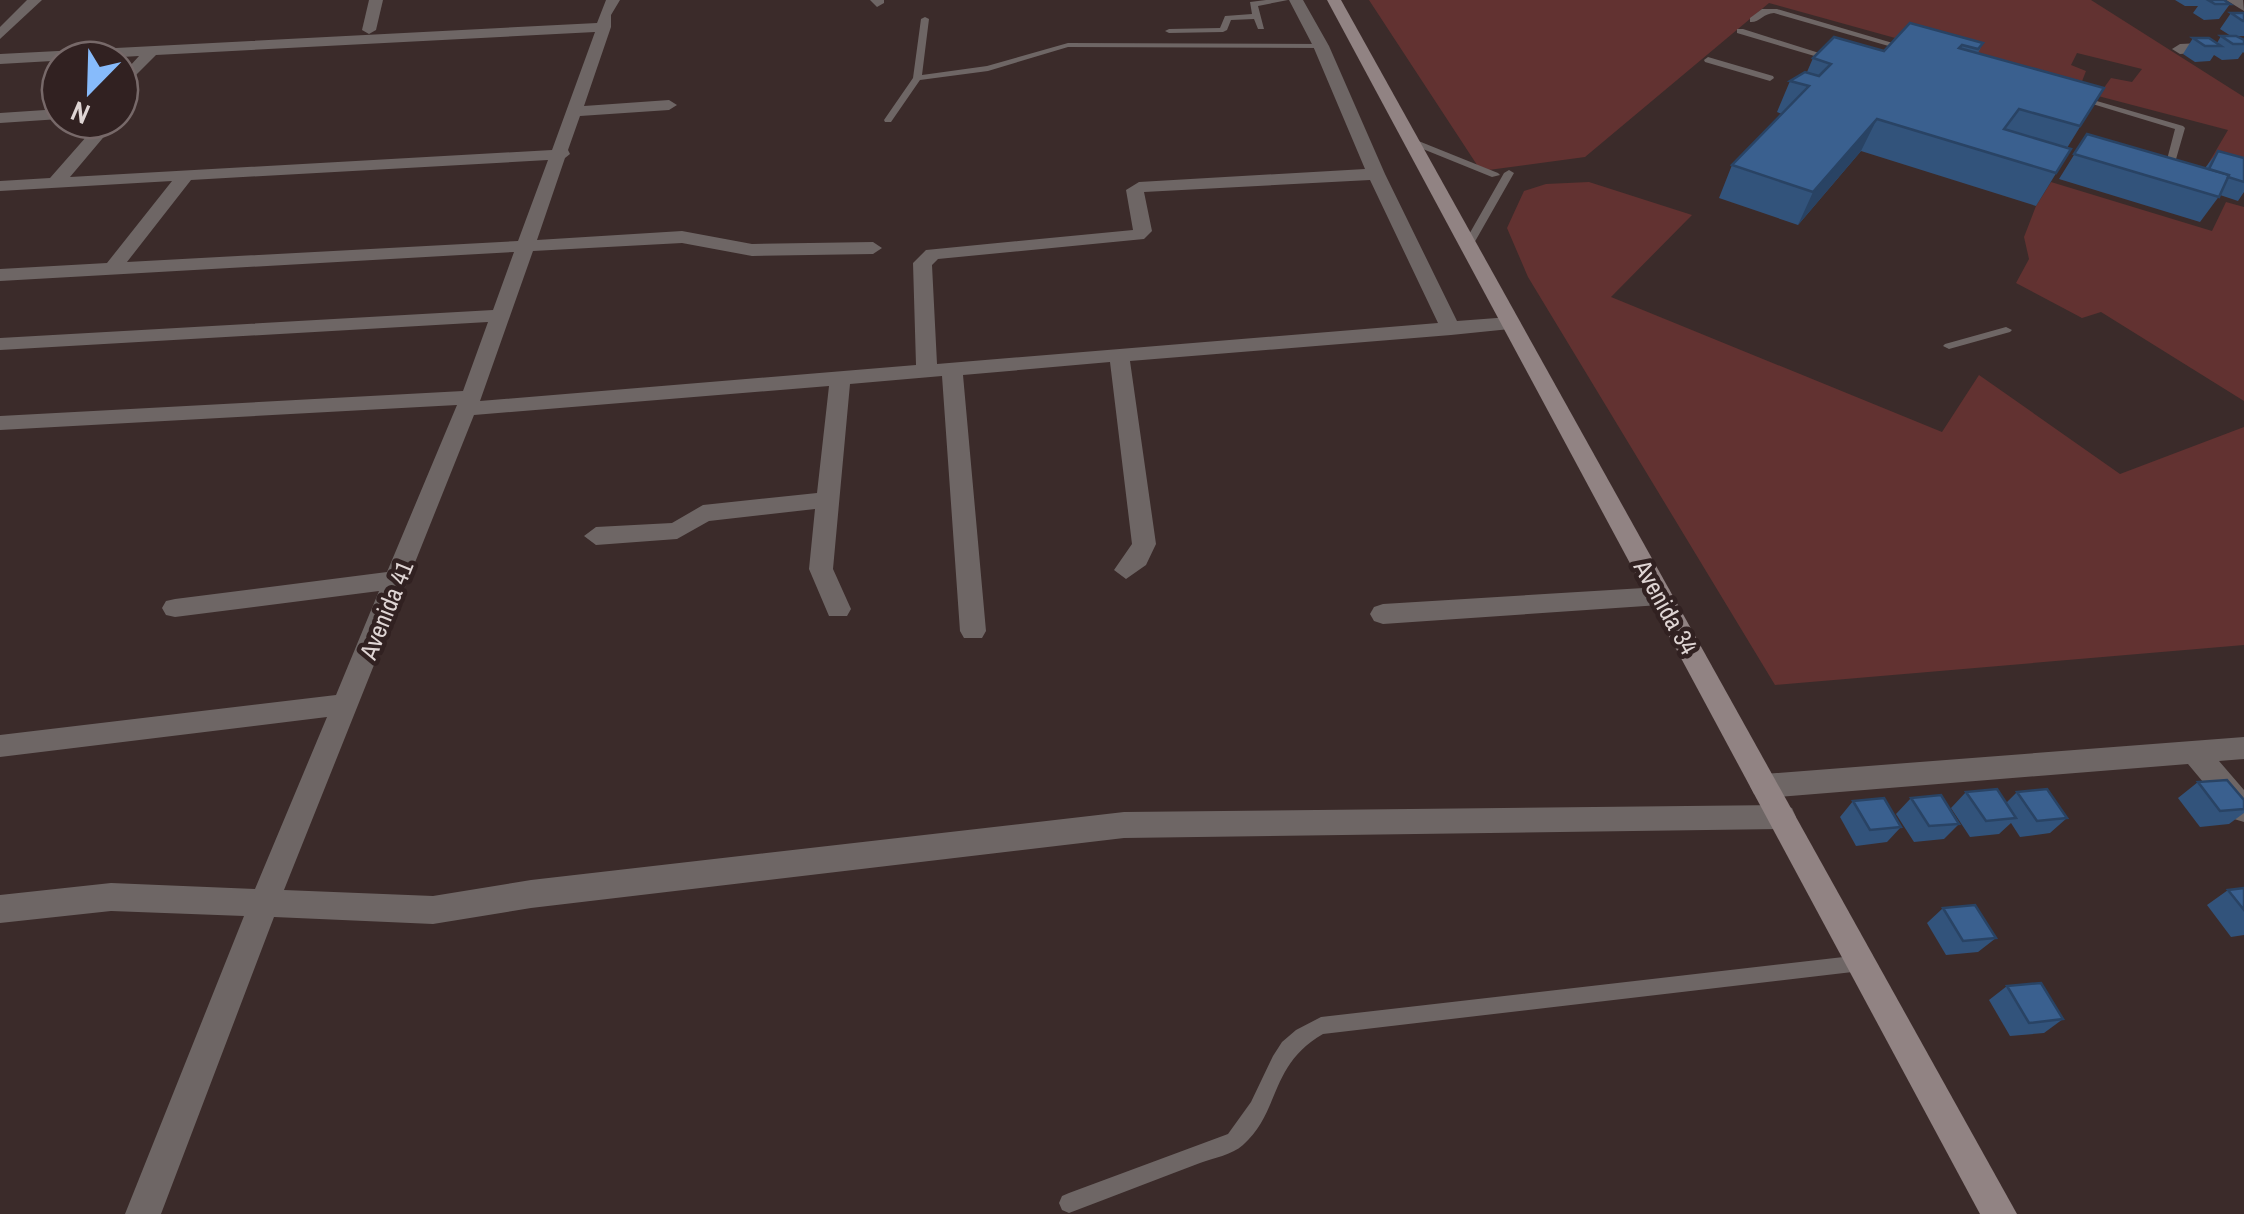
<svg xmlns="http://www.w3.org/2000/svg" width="2244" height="1214" viewBox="0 0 2244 1214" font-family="'Archivo Narrow',sans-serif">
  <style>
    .green { fill: #623231 }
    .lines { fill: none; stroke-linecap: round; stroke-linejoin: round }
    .lane { fill: #6e6665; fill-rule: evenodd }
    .street { fill: #6e6665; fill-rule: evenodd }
    .secondary { fill: #918383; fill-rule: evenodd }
    .wall { fill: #32537b }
    .shaded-wall { fill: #294364 }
    .building { fill: #3a608f; stroke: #294364; stroke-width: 2.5 }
    .labels { text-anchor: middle; stroke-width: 9; stroke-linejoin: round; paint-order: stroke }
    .street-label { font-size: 25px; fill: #dfd5d4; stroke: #312121 }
  </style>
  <rect width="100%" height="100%" fill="#3b2b2a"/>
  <!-- green -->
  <g class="green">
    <polygon points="1369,0 2091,0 2244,97 2244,174 2208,164 2228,130 2098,96 2111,78 2132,82 2142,69 2077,53 2071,65 2086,71 2079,89 1769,3 1585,157 1481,171"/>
    <polygon points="1589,182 1692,215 1611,297 1942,432 1979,375 2120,474 2244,427 2244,645 1775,685 1528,277 1507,228 1524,191 1546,184"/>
    <polygon points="2051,182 2212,231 2226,202 2244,207 2244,401 2101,312 2082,318 2016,283 2029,259 2024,237 2036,206"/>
  </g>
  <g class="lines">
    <!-- lane -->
    <g class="lane">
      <polygon points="1266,0 1288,0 1258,6 1264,29 1258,29 1254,19 1231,20 1227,30 1223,32 1169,33 1165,31 1169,29 1220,28 1225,16 1252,14 1250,2"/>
      <path d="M1762,9H1777L1913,49L1906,51L1774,13C1764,13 1759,23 1750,22V18Z"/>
      <polygon points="925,17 929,19 922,75 987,66 1068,43 1321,44 1325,46 1321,48 1068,47 988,71 920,80 891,122 885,122 884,120 913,78 921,19"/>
      <polygon points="1737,29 1743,29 1835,58 1828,60 1737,33"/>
      <polygon points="1708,57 1773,76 1774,78 1770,81 1705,62 1704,60"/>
      <polygon points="2076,95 2183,126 2185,128 2172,173 2164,171 2175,129 2076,99"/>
      <polygon points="1411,138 1498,173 1500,175 1492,177 1408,143 1406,141"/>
      <polygon points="1509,170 1514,173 1473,245 1472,247 1464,247 1463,245 1504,173"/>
      <polygon points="2006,327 2012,330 2010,332 1949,349 1943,346 1945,344"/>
      <path d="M1861,955L1867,957L1870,963L1867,969L1861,971L1323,1034C1269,1065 1281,1111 1243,1145C1232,1155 1213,1158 1200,1163C1156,1180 1113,1196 1069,1213L1062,1210L1059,1203L1062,1196L1069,1193L1228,1134L1251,1102L1273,1056L1282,1042L1296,1030L1321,1017Z"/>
    </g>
    <!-- street -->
    <g class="street">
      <polygon points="27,0 42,0 0,39 0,27"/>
      <polygon points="369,0 383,0 376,30 369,34 362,30"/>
      <path d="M606,0H620L611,15V27L584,106L669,100L677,105L669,110L580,116L568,150L570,154L565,158L537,240L682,231L752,244L873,242L882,248L873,254L752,256L682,243L533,251L480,401L916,365L913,263L926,250L1133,230L1126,190L1139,182L1365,169L1313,46L1289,0H1303L1329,46L1385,174L1457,321L1510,317L1520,323L1510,329L1451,335L1130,361L1156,544L1146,565L1126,579L1114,570L1132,544L1110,362L963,375L986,631L982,638H964L960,631L942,376L850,384L833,569L851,609L847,616H829L809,569L815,509L709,521L677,539L596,545L584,536L596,527L672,523L703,505L817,493L829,386L474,415L284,890L433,896L531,880L1124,812L1782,805L1792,808L1796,817L1792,826L1782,829L1124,838L531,908L433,924L274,917L161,1214H125L244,916L111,911L0,923V895L111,883L255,889L327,717L0,757V735L336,695L379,591L175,617L166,615L162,608L166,601L175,599L387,572L457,405L0,430V416L463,391L488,322L0,350V338L493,310L514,252L0,281V269L107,263L172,181L0,191V181L50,178L101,120H118L70,177L552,150L595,32L156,55L120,91V77L139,56L0,64V54L597,23ZM548,160L518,241L127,262L191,180ZM1370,180L1438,323L937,364L932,265L938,259L1144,239L1152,231L1144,192Z"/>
      <polygon points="870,0 884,0 884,3 877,7"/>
      <polygon points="2226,0 2243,0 2244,11"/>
      <polygon points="2244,41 2244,49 2180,54 2172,49 2180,44"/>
      <polygon points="60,109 60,119 0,123 0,113"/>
      <polygon points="1660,587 1669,589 1672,596 1669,603 1660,605 1383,624 1374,621 1370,614 1374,607 1383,604"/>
      <polygon points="2244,737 2244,759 2219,761 2244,790 2244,822 2234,819 2188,764 1764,798 1754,794 1750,786 1754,778 1764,774"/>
    </g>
    <!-- secondary -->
    <polygon class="secondary" points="1327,0 1341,0 2017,1214 1980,1214"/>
  </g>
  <!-- wall -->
  <g class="wall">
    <polygon points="2175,0 2224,0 2230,4 2219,19 2204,20 2193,13 2198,6 2185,6"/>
    <polygon points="2231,13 2244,13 2244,36 2237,36 2244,41 2244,53 2243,52 2238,59 2222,60 2214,55 2210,61 2195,62 2183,54 2193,38 2217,43 2221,36 2231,36 2220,29"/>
    <polygon points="1983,43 1978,53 2104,88 2067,148 2071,149 2036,206 1861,151 1798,225 1719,198 1732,165 1782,114 1777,112 1790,81 1807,72 1813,58"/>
    <polygon points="2087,134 2205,168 2218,151 2244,158 2244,192 2238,201 2220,195 2200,222 2059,179"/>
    <polygon points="2198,782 2244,800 2244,813 2229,824 2200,827 2178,798"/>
    <polygon points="1966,792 2006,803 2017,792 2067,818 2050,833 2020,837 2011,823 1999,834 1970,837 1951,808"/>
    <polygon points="1911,798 1959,824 1944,839 1914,842 1896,814"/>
    <polygon points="1853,801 1901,827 1887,842 1856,846 1840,817"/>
    <polygon points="2244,888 2244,935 2231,937 2207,905 2228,890"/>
    <polygon points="1943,908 1996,938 1978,952 1946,955 1927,923"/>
    <polygon points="2007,986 2063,1019 2044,1033 2010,1036 1989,1000"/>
  </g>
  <!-- shaded-wall -->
  <polygon class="shaded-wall" points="1877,119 1861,151 1798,225 1813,192"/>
  <!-- building -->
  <g class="building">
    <polygon points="2208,0 2224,0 2230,4 2215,4"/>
    <polygon points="2231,13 2244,13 2244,21 2243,21"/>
    <polygon points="1910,23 1983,43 1978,49 1962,45 1959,48 2104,88 2080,126 2019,109 2004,129 2071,149 2056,173 1877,119 1813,192 1732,165 1809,86 1790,81 1805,72 1819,76 1831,64 1813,58 1834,37 1884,51"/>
    <polygon points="2221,36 2236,36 2244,40 2244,44 2233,44"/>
    <polygon points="2193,38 2209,38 2221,46 2205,46"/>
    <polygon points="2087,134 2229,175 2219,197 2074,154"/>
    <polygon points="2218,151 2244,158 2244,182 2228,177 2229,175 2209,169"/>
    <polygon points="2227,780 2244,800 2244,809 2220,811 2198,782"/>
    <polygon points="1997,789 2016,818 1986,821 1966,792"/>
    <polygon points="2047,789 2067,818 2037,821 2017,792"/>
    <polygon points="1941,795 1959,824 1929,826 1911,798"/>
    <polygon points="1884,798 1901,827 1870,830 1853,801"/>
    <polygon points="2244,888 2244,910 2228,890"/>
    <polygon points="1975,905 1996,938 1963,941 1943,908"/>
    <polygon points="2041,983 2063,1019 2029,1023 2007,986"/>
  </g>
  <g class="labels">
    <!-- street labels -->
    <g class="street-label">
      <text transform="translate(1666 607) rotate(61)" y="9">Avenida 34</text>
      <text transform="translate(386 610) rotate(-68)" y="9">Avenida 41</text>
    </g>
  </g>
  <!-- north arrow -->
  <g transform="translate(90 90) rotate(203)"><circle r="48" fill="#312121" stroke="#776969" stroke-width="2.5"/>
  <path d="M0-8L18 38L0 25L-18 38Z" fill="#87bbfb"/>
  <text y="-15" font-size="28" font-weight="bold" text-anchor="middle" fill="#dfd5d4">N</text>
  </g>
</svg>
